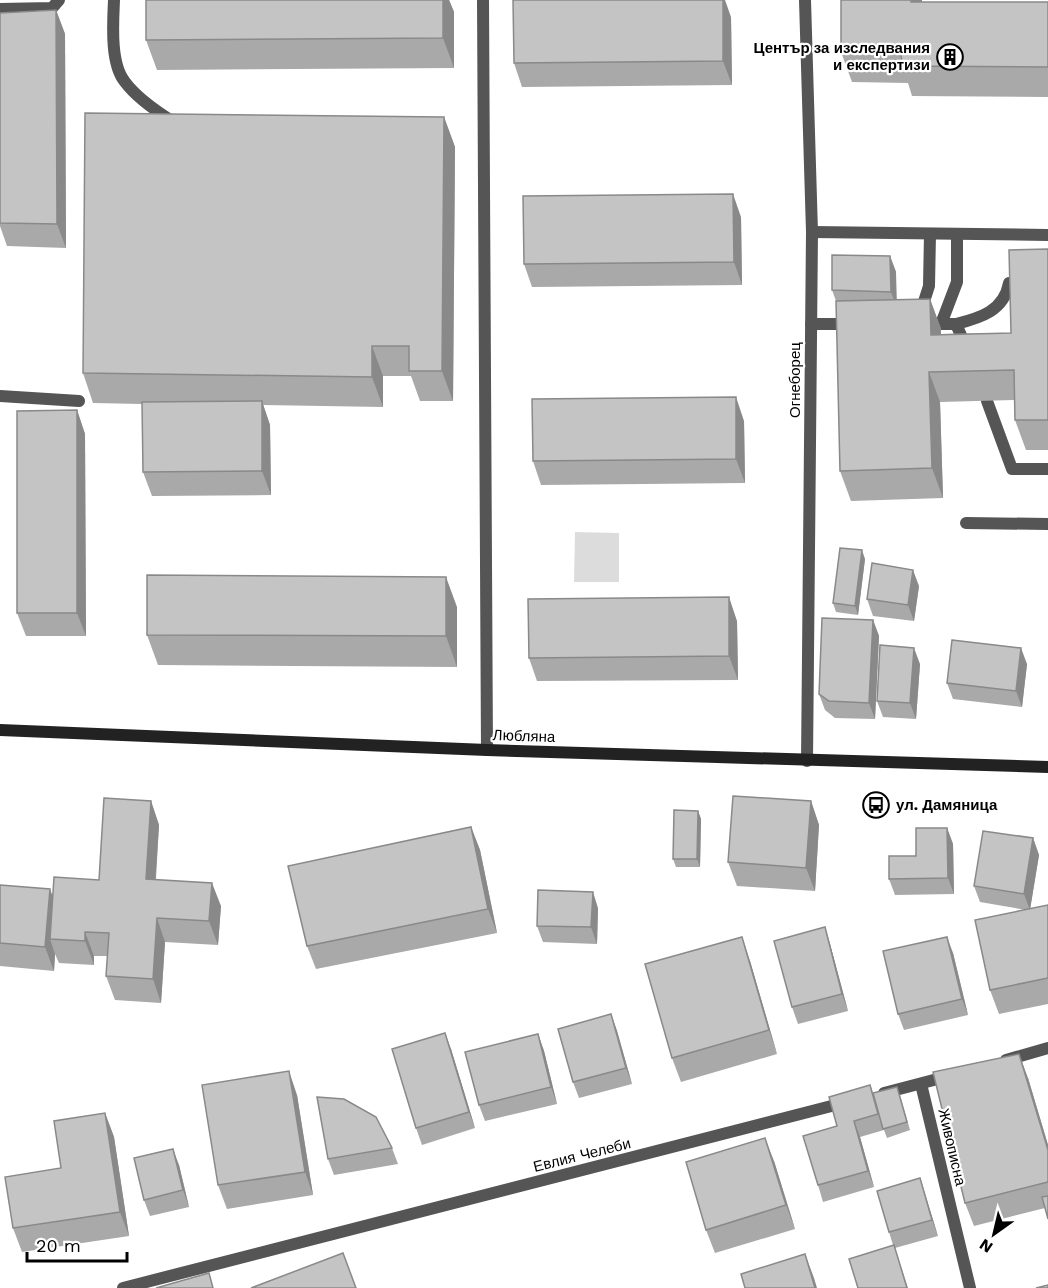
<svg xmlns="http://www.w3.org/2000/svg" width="1048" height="1288" viewBox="0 0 1048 1288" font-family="'Work Sans',sans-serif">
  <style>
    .green { fill: #dcdcdc }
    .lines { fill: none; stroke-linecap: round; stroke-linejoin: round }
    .lane { stroke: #555; stroke-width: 12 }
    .street { stroke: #555; stroke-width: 12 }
    .secondary { stroke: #222; stroke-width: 12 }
    .wall { fill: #a9a9a9 }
    .shaded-wall { fill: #898989 }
    .building { fill: #c4c4c4; stroke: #898989; stroke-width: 1.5 }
    .labels { text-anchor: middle; stroke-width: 4.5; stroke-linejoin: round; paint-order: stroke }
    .poi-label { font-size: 15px; font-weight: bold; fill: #000; stroke: #fff; text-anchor: end }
    .street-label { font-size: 15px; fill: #000; stroke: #fff }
  </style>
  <rect width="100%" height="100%" fill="#fff"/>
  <!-- green -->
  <polygon class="green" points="575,532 619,533 619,582 574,582"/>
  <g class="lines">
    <!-- lane -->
    <g class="lane">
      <path d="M114,0C113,23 110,64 125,82C137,98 156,111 172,121"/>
      <polyline points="0,9 52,8 59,0"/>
      <polyline points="812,232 1048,235"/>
      <polyline points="920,314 929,286 930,234"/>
      <polyline points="811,324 852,324"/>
      <polyline points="923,324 956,324 967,349"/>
      <polyline points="941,324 957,282 957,234"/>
      <path d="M956,324C980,318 1004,311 1009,283"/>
      <polyline points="0,396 79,401"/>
      <polyline points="987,401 1012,469 1048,469"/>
      <polyline points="966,523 1048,524"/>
    </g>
    <!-- street -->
    <g class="street">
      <polyline points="483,0 487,750"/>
      <polyline points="805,0 812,232 807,761"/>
      <polyline points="1006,1060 1048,1048"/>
      <polyline points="921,1084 970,1288"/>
      <polyline points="884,1093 949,1076"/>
      <polyline points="123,1288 847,1102"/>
    </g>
    <!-- secondary -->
    <polyline class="secondary" points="0,730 487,750 1048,767"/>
  </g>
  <!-- wall -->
  <g class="wall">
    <polygon points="146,0 449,0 454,12 454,68 157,70 146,40"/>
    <polygon points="922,2 1048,2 1048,97 912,96 908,83 852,82 841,52"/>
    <polygon points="56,10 65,34 66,248 7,246 0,226 0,13"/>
    <polygon points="731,17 732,85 522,87 514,63"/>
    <polygon points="444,117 455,147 453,401 420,401 411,376 383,376 383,407 263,405 270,425 271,495 152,496 143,472 142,404 93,403 83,373"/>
    <polygon points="741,217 742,285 532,287 524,264"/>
    <polygon points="1048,249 1048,450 1026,450 1015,420 1014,400 940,402 943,498 851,501 840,471 836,301 832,290 890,256 896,272 896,300 930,299 941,329 941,334 1011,333"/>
    <polygon points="77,410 85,434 86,636 26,636 17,613"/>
    <polygon points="744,421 745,483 541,485 533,461"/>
    <polygon points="865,559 858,615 836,612 833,603"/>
    <polygon points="919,586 914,621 873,616 867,599"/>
    <polygon points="457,607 457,667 158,665 147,635"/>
    <polygon points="873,620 879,636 875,719 835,718 825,710 819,694"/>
    <polygon points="737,621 738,680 537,681 529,658"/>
    <polygon points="920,664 916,719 883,717 877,701"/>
    <polygon points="1027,664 1022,707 953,699 947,683"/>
    <polygon points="151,801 159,825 156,879 221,906 218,945 165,942 161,1003 115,1000 106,976 108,956 94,956 94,965 59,963 55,954 54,971 0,966 0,885 53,896 99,880"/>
    <polygon points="811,801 819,825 815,891 737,886 728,862"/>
    <polygon points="698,811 701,819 700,867 676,867 673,859"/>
    <polygon points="471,827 480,850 497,933 316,969 307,946"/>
    <polygon points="947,828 953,844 954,894 895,895 889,879"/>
    <polygon points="1033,838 1039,855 1030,909 1048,905 1048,1004 999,1014 990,990 1026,910 980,902 974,886"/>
    <polygon points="598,908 597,944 543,942 537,926"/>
    <polygon points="830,944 848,1011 798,1024 792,1007"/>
    <polygon points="953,953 968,1015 904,1030 898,1014"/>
    <polygon points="750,961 777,1054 681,1082 672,1058"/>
    <polygon points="611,1014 617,1031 632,1084 579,1098 573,1082"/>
    <polygon points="538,1034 544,1051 557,1104 485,1121 479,1105"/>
    <polygon points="451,1049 475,1128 422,1145 416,1128"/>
    <polygon points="1028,1078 1048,1145 1048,1219 1045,1208 974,1226 965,1203"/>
    <polygon points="870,1085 873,1093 900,1095 910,1130 887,1138 884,1130 860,1137 874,1187 823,1202 818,1185 837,1126"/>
    <polygon points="297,1095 313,1195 227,1209 218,1185"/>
    <polygon points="105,1113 114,1137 129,1236 22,1252 13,1228"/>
    <polygon points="392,1148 398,1164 334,1175 328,1159"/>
    <polygon points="774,1161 795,1229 715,1253 706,1230"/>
    <polygon points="179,1165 189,1207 150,1216 144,1200"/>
    <polygon points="920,1178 925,1194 938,1236 895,1248 908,1288 858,1288 893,1245 889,1232"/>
  </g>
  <!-- shaded-wall -->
  <g class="shaded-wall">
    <polygon points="443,0 449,0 454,12 454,68 443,38"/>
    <polygon points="723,0 725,0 731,17 732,85 723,61"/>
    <polygon points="911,0 922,0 922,32"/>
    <polygon points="56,10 65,34 66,248 57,224"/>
    <polygon points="444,117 455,147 453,401 442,371"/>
    <polygon points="733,194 741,217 742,285 734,262"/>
    <polygon points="890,256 896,272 897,308 891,292"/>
    <polygon points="930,299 941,329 941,365 931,335"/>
    <polygon points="372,346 383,376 383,407 372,377"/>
    <polygon points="929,372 940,402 943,498 932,468"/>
    <polygon points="736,397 744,421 745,483 736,459"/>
    <polygon points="262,401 270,425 271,495 262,471"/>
    <polygon points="77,410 85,434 86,636 77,613"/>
    <polygon points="862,550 865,559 858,615 855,606"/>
    <polygon points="913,570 919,586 914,621 908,605"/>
    <polygon points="446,577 457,607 457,667 446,636"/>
    <polygon points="729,597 737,621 738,680 729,656"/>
    <polygon points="873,620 879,636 875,719 869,703"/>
    <polygon points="914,648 920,664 916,719 910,703"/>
    <polygon points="1021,648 1027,664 1022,707 1016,691"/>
    <polygon points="151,801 159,825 154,902 146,879"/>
    <polygon points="811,801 819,825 815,891 806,868"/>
    <polygon points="698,811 701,819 700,867 697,859"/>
    <polygon points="471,827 480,850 497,933 488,909"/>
    <polygon points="947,828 953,844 954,894 948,878"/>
    <polygon points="1033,838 1039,855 1030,910 1024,894"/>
    <polygon points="212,883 221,906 218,945 209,921"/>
    <polygon points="50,889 59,913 50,939 55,954 54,971 45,947"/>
    <polygon points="593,892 598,908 597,944 591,927"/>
    <polygon points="157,918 165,942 161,1003 153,979"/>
    <polygon points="825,927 830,944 848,1011 842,994"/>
    <polygon points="85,932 94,956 94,965 85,941"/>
    <polygon points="742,937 750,961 777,1054 769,1030"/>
    <polygon points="947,937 953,953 968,1015 962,999"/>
    <polygon points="611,1014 617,1031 632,1084 626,1068"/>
    <polygon points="445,1033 451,1049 475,1128 469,1112"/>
    <polygon points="538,1034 544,1051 557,1104 551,1087"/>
    <polygon points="1019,1054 1028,1078 1048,1145 1048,1150"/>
    <polygon points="289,1071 297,1095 313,1195 305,1172"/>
    <polygon points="105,1113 114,1137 129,1236 120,1212"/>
    <polygon points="854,1121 860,1137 874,1187 868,1171"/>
    <polygon points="765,1138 774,1161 795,1229 786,1205"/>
    <polygon points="173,1149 179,1165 189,1207 183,1190"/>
    <polygon points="920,1178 925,1194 938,1236 932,1220"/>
    <polygon points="805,1254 814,1278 817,1288 815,1288"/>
  </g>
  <!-- building -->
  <g class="building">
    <polygon points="146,0 443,0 443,38 146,40"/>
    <polygon points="513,0 723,0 723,61 514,63"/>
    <polygon points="841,0 911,0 911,2 1048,2 1048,67 902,66 901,53 841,52"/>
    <polygon points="56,10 57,224 0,223 0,13"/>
    <polygon points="85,113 444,117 442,371 409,371 409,346 372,346 372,377 83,373"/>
    <polygon points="733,194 734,262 524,264 523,196"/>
    <polygon points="1048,249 1048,420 1015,420 1014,370 929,372 932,468 840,471 836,301 930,299 931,335 1011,333 1009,250"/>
    <polygon points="832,255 890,256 891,292 832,290"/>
    <polygon points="736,397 736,459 533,461 532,399"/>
    <polygon points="262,401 262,471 143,472 142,402"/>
    <polygon points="77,410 77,613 17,613 17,411"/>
    <polygon points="840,548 862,550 855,606 833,603"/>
    <polygon points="872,563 913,570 908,605 867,599"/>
    <polygon points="147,575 446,577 446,636 147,635"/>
    <polygon points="729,597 729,656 529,658 528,599"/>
    <polygon points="822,618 873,620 869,703 829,701 819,694"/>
    <polygon points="952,640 1021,648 1016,691 947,683"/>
    <polygon points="880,645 914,648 910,703 877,701"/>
    <polygon points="733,796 811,801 806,868 728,862"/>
    <polygon points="104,798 151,801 146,879 212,883 209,921 157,918 153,979 106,976 109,933 85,932 85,941 50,939 54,877 99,880"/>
    <polygon points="674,810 698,811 697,859 673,859"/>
    <polygon points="471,827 488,909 307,946 288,866"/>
    <polygon points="916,828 947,828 948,878 889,879 889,856 916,856"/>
    <polygon points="983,831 1033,838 1024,894 974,886"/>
    <polygon points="0,885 50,889 45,947 0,943"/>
    <polygon points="538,890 593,892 591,927 537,926"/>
    <polygon points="1048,905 1048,978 990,990 975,920"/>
    <polygon points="825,927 842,994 792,1007 774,941"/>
    <polygon points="742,937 769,1030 672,1058 645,964"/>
    <polygon points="947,937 962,999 898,1014 883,951"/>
    <polygon points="611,1014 626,1068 573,1082 558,1029"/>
    <polygon points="445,1033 469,1112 416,1128 392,1049"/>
    <polygon points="538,1034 551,1087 479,1105 465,1052"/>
    <polygon points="1019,1054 1048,1150 1048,1182 965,1203 933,1072"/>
    <polygon points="289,1071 305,1172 218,1185 202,1085"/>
    <polygon points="870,1085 878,1114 854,1121 868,1171 818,1185 803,1136 837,1126 829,1097"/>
    <polygon points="897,1087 907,1122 883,1129 873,1093"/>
    <polygon points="317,1097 344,1099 376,1117 392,1148 328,1159"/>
    <polygon points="105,1113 120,1212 13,1228 5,1177 61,1168 54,1121"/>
    <polygon points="765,1138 786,1205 706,1230 686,1162"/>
    <polygon points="173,1149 183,1190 144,1200 134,1158"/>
    <polygon points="920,1178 932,1220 889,1232 877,1191"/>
    <polygon points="1048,1196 1048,1219 1042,1197"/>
    <polygon points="894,1245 907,1288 858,1288 849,1259"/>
    <polygon points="343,1253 356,1288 251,1288"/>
    <polygon points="805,1254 815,1288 745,1288 741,1274"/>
    <polygon points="209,1273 213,1288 156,1288"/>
    <polygon points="1048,1285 1048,1288 1036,1288"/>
  </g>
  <!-- icons -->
  <defs>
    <g id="building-ring" transform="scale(1.35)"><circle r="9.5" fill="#fff" stroke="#000" stroke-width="1.5"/><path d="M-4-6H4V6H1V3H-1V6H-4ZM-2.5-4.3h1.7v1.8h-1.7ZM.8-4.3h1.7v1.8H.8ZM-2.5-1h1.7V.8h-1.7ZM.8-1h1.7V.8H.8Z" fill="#000"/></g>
    <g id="bus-ring" transform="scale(1.35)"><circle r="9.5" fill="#fff" stroke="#000" stroke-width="1.5"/><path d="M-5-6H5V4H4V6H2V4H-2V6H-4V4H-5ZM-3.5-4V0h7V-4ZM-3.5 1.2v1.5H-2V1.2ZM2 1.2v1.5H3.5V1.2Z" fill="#000"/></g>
  </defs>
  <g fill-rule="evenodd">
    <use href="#building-ring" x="950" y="57"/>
    <use href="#bus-ring" x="876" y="805"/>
  </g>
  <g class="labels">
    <!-- poi labels -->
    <g class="poi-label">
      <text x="930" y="53">Център за изследвания<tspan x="930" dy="17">и експертизи</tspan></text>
      <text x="896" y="810" text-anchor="start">ул. Дамяница</text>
    </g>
    <!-- street labels -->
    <g class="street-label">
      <text transform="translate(795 380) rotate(-90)" y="5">Огнеборец</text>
      <text transform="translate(524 736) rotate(2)" y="5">Любляна</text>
      <text transform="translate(952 1147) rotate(77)" y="5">Живописна</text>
      <text transform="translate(582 1155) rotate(-14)" y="5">Евлия Челеби</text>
    </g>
  </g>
  <!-- north arrow -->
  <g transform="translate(994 1234) rotate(214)" stroke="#ffffff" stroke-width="4.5" paint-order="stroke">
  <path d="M0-4.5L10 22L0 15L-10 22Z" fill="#000000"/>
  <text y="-9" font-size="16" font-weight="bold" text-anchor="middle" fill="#000000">N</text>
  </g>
  <!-- scale -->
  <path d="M27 1252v9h100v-9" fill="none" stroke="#000000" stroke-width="3"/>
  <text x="36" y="1252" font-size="18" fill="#000000" stroke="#ffffff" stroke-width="4.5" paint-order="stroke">20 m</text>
</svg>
